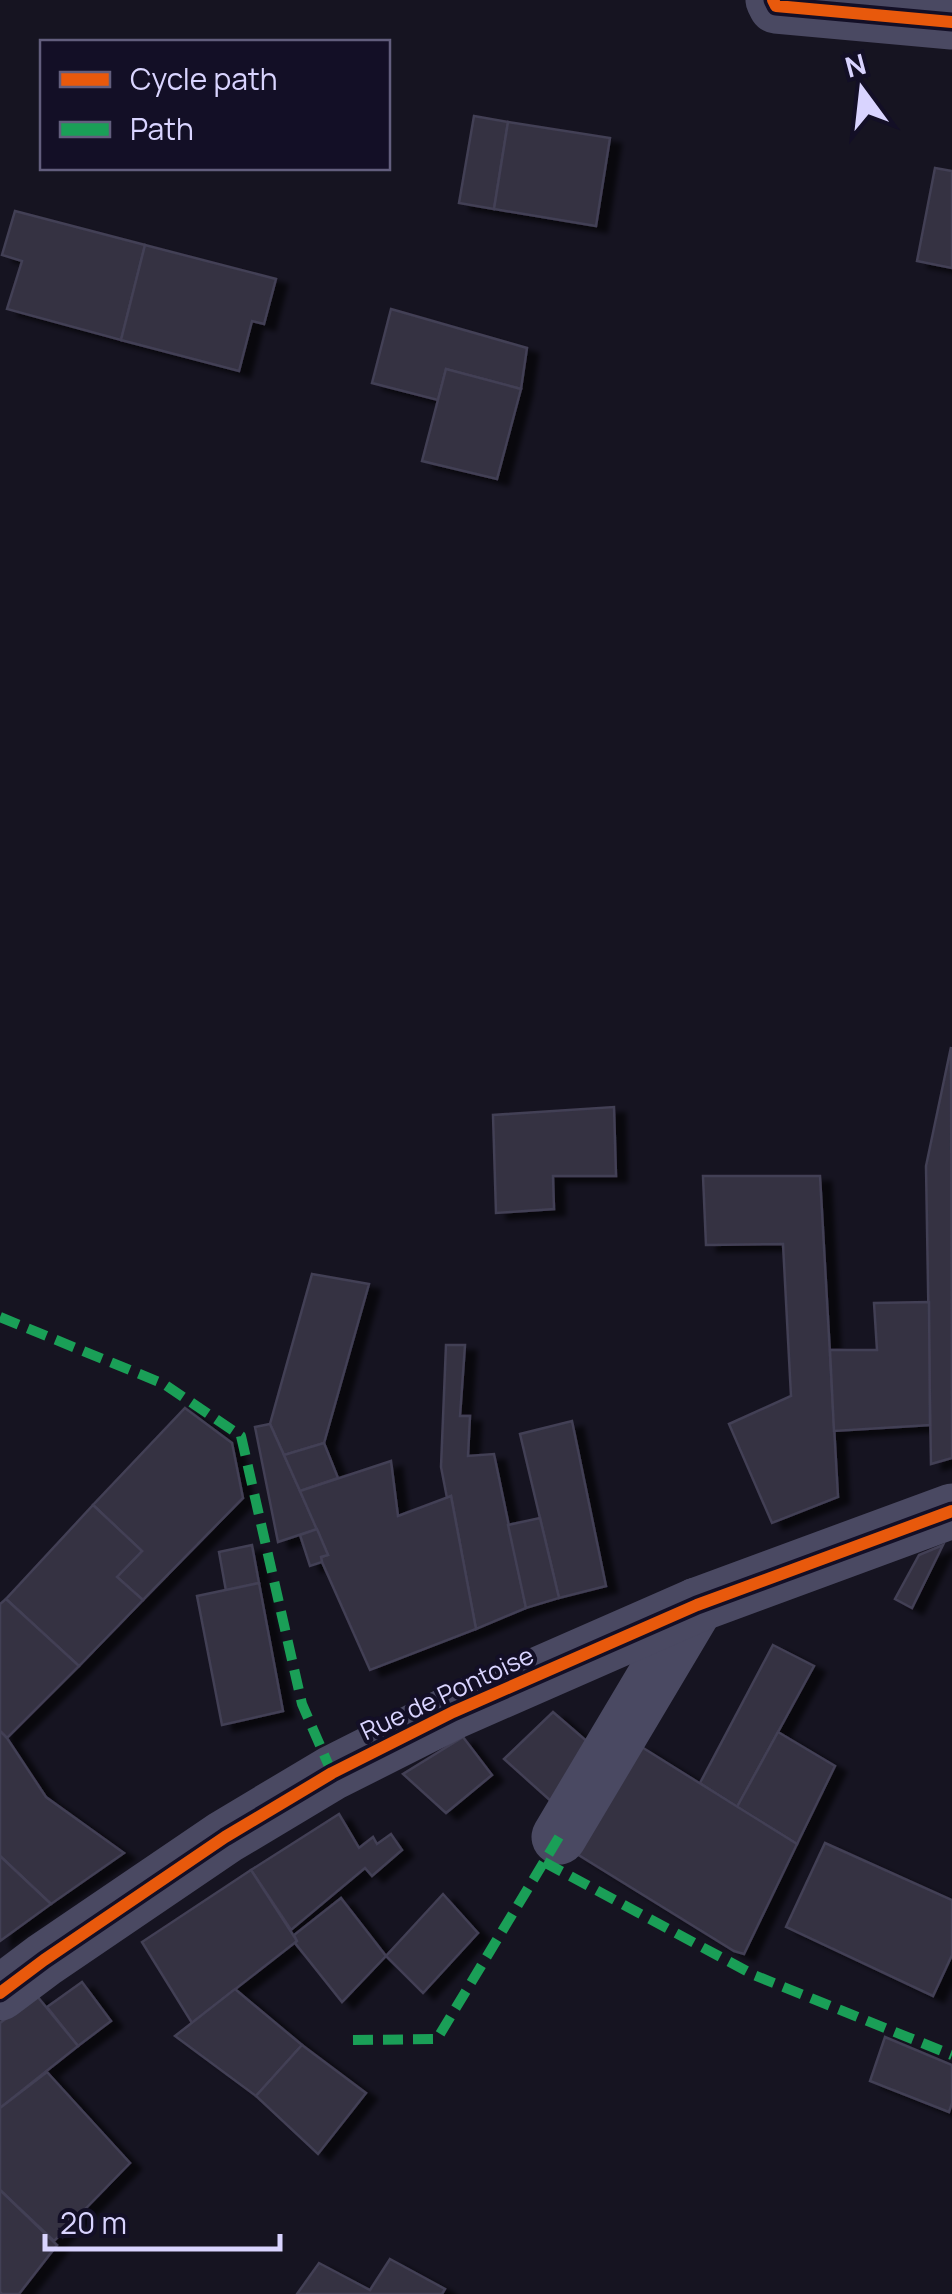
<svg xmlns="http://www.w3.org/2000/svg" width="952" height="2294" viewBox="0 0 952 2294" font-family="Manrope,sans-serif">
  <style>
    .building { fill: #343243; stroke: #433f54; stroke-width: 2.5; filter: url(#shadow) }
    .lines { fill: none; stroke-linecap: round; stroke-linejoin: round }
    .minor { stroke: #4a4962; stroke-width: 55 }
    .quiet { stroke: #1a9f57; stroke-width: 10; stroke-dasharray: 20 10; stroke-linecap: butt }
    .cycleway-casing { stroke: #130f26; stroke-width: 19 }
    .cycleway { stroke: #e8590c; stroke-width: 12 }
    .labels { text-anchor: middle; stroke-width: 8; stroke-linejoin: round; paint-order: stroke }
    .street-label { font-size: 25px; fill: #d9d4ff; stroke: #130f26 }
  </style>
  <defs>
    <filter id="shadow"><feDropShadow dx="11" dy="6" stdDeviation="2.5" flood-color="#0009"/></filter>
  </defs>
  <rect width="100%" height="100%" fill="#161421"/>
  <!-- building -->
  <g class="building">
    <polygon points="474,116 508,122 494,209 459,203"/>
    <polygon points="508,122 610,138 596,226 494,209"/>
    <polygon points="935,168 952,171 952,268 917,261"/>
    <polygon points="15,211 145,245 121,340 7,309 22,261 2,255"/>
    <polygon points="145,245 276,279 264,324 252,321 239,371 121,340"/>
    <polygon points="391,309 527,348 521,389 446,369 438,400 372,383"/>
    <polygon points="446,369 521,389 497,479 422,461"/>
    <polygon points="951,1047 952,1458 931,1464 926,1166"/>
    <polygon points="614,1107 616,1176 553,1176 554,1209 496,1213 493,1115"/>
    <polygon points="703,1176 820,1176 838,1497 772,1523 729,1424 791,1396 783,1244 706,1245"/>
    <polygon points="312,1274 369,1284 324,1443 284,1455 270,1424"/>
    <polygon points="929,1302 930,1425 834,1431 830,1350 877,1350 874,1303"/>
    <polygon points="446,1345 465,1345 460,1416 470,1416 468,1456 494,1454 526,1608 476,1629 451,1496 447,1498 441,1467"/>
    <polygon points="185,1408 232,1443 243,1498 143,1600 117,1577 142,1551 93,1505"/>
    <polygon points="572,1421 606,1586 559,1598 520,1434"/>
    <polygon points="270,1424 317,1529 278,1542 255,1427"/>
    <polygon points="324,1443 338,1478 300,1491 284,1455"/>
    <polygon points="391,1461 398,1516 451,1496 476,1629 370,1670 322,1562 321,1557 328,1555 300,1491"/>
    <polygon points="93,1505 142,1551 117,1577 143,1600 79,1666 6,1599"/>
    <polygon points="540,1518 559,1598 526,1608 508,1525"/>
    <polygon points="317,1529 328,1555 321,1557 322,1562 310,1566 300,1535"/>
    <polygon points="252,1545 259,1583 226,1591 219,1552"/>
    <polygon points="943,1545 912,1608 895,1599 919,1555"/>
    <polygon points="259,1583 283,1711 222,1725 197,1596"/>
    <polygon points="6,1599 79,1666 7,1738 0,1731 0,1604"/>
    <polygon points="773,1645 814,1666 737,1807 700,1783"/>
    <polygon points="553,1712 590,1744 552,1802 504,1759"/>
    <polygon points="0,1731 7,1738 46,1797 124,1853 51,1904 0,1856"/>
    <polygon points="778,1732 835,1766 797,1844 737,1807"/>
    <polygon points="463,1737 492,1775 446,1813 403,1774"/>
    <polygon points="640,1746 797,1844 744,1954 734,1951 577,1854"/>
    <polygon points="339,1814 359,1848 373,1837 377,1844 391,1834 402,1850 372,1876 365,1868 291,1930 251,1870"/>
    <polygon points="825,1843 952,1900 952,1955 933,1996 786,1927"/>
    <polygon points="0,1856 51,1904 0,1941"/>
    <polygon points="251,1870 297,1941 192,2023 142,1942"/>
    <polygon points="443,1894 478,1933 423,1993 386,1956"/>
    <polygon points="341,1898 386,1956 342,2002 295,1943 297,1941 294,1935"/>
    <polygon points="82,1982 111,2021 78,2046 47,2007"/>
    <polygon points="235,1989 302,2045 256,2096 175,2036"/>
    <polygon points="37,1996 78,2046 0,2108 0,2023"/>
    <polygon points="885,2037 952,2065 952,2103 949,2112 870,2081"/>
    <polygon points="302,2045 366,2093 318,2154 256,2096"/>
    <polygon points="47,2072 130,2163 54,2241 0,2190 0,2108"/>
    <polygon points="0,2190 57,2245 19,2294 2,2294 0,2292"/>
    <polygon points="390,2259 445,2289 442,2294 297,2294 319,2263 370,2290"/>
  </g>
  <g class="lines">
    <!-- minor -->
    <g class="minor">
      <polyline points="773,0 776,6 952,22"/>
      <polyline points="559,1837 697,1605"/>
      <polyline points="0,1993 44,1960 225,1837 332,1773 453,1712 697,1605 952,1511"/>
    </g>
    <!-- quiet -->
    <g class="quiet">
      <polyline points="0,1317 164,1384 241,1436 302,1704 332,1773"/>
      <polyline points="544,1862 754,1975 952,2055"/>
      <polyline points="353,2040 437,2039 559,1837"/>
    </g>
    <!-- cycleway casing -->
    <g class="cycleway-casing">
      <g id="cycleway">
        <polyline points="773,0 776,6 952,22"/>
        <polyline points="0,1993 44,1960 225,1837 332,1773 453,1712 697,1605 952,1511"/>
      </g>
    </g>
    <!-- cycleway -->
    <use href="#cycleway" class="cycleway"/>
  </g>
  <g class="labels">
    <!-- street labels -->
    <g class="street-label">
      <text transform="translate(447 1693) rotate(-25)" y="9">Rue de Pontoise</text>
    </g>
  </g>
  <!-- legend -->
  <rect x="40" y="40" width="350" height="130" fill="#130f26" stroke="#625e7d" stroke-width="2.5"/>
  <rect x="60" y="72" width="50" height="15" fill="#e8590c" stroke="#625e7d" stroke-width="2.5"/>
  <text x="130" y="90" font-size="30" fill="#d9d4ff">Cycle path</text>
  <rect x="60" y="122" width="50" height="15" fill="#1a9f57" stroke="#625e7d" stroke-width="2.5"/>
  <text x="130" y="140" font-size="30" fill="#d9d4ff">Path</text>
  <!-- north arrow -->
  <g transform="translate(862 90) rotate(345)" stroke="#130f26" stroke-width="8" paint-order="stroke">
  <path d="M0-8L18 38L0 25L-18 38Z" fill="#d9d4ff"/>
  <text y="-15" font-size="28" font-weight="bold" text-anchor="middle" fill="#d9d4ff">N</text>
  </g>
  <!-- scale -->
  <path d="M45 2234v15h235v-15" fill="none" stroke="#d9d4ff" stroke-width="5"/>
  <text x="60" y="2234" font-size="30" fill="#d9d4ff" stroke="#130f26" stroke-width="8" paint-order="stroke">20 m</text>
</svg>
